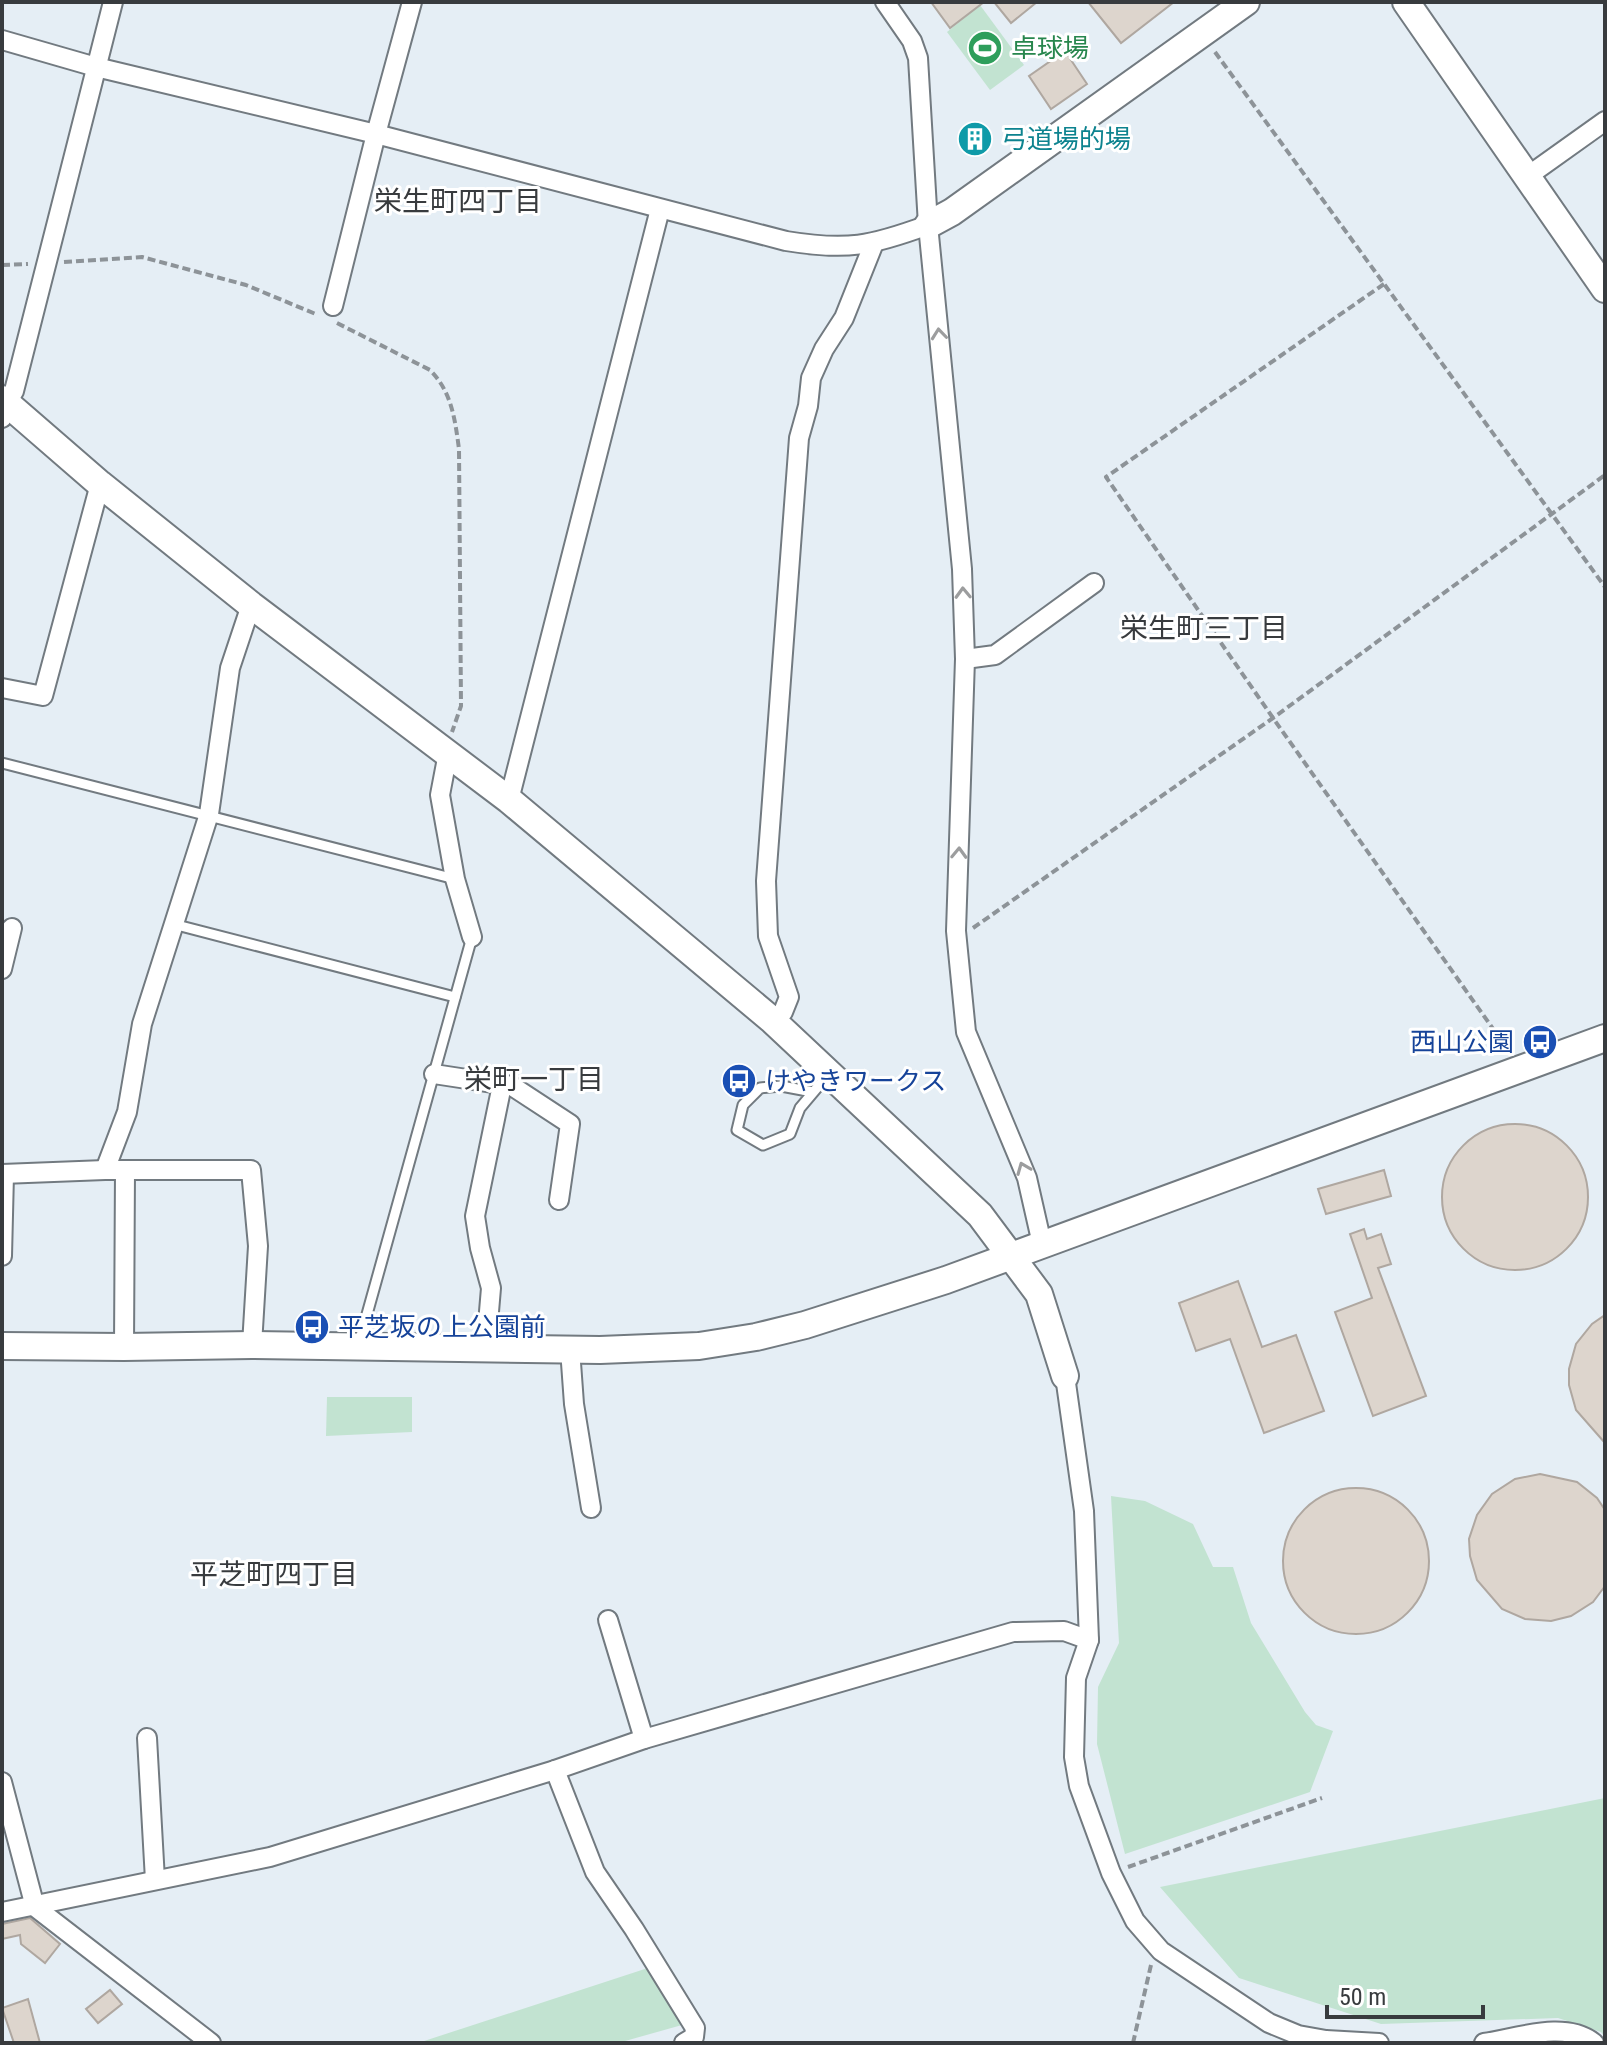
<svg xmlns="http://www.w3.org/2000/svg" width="1607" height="2045" viewBox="0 0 1607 2045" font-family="'Roboto Condensed','Noto Sans JP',sans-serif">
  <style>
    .green { fill: #c2e3d1 }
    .building { fill: #ddd5cd; stroke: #afa7a0; stroke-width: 2 }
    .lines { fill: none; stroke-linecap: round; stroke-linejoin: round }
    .lane-casing { stroke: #727a80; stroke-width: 13 }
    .street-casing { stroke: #727a80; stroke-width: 22 }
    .secondary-casing { stroke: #727a80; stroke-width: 30 }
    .path { stroke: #8d9398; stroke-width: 4; stroke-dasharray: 8 4; stroke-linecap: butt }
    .lane { stroke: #fff; stroke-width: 9 }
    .street { stroke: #fff; stroke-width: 18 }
    .secondary { stroke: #fff; stroke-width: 26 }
    .oneway { stroke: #9c9d9e }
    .labels { text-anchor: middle; stroke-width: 6; stroke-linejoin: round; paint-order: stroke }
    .leisure-label { font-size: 26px; fill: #27864d; stroke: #fff; text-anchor: start }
    .culture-label { font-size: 26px; fill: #0d838f; stroke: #fff; text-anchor: start }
    .transit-label { font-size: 26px; fill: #164399; stroke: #fff; text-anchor: start }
    .neighbourhood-label { font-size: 28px; fill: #383b3e; stroke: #fff }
  </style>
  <rect width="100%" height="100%" fill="#e5eef5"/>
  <!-- green -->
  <g class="green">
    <polygon points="980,5 1024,65 990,90 947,32"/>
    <polygon points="327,1397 412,1397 412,1432 326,1436"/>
    <polygon points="1111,1496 1145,1501 1193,1524 1213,1567 1233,1567 1251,1623 1305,1712 1316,1725 1333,1731 1310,1792 1125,1854 1097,1744 1098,1687 1119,1643"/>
    <polygon points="1605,1798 1605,2037 1601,2032 1558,2018 1381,2024 1239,1978 1160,1887"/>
    <polygon points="657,1965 689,2016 682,2025 618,2043 418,2043"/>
  </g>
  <!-- building -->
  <g class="building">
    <polygon points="931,2 984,2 950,28"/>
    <polygon points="994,2 1037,2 1011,23"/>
    <polygon points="1088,2 1174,2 1121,43"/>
    <polygon points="1065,51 1087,84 1051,109 1029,76"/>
    <circle cx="1515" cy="1197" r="73"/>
    <polygon points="1384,1170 1391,1196 1326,1214 1318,1189"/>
    <polygon points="1364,1229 1367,1239 1381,1234 1391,1264 1378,1268 1426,1396 1373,1416 1335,1312 1372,1298 1350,1234"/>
    <polygon points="1238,1281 1262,1347 1296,1335 1324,1411 1264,1433 1230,1339 1196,1351 1179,1303"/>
    <polygon points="1605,1315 1605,1443 1576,1410 1569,1385 1569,1369 1576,1344 1592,1324"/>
    <polygon points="1540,1474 1577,1482 1597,1498 1605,1510 1605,1586 1593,1602 1571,1616 1551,1621 1525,1619 1502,1609 1477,1580 1470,1556 1469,1539 1477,1515 1492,1494 1515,1479"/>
    <circle cx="1356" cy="1561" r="73"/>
    <polygon points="30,1918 60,1944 45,1963 21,1944 20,1935 2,1939 2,1924"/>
    <polygon points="110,1990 122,2004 98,2023 86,2009"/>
    <polygon points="28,1999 40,2043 14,2043 2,2008"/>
  </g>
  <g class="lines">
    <!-- lane casing -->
    <g class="lane-casing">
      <g id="lane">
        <polyline points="2,763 455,879"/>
        <polyline points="173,924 455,997"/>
        <polyline points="813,1092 781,1086 760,1088 743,1105 737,1130 763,1145 790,1134 800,1108 827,1076"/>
        <polyline points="359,1343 472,937"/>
      </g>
    </g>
    <!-- street casing -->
    <g class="street-casing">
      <g id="street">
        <polyline points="885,2 912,41 918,58 928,225 962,569 965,659 956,931 966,1032 1027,1178 1042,1244"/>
        <path d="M2,40L96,67L376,134L786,241C847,251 871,246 928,225"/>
        <polyline points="1528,176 1605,121"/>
        <polyline points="333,306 376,134 412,2"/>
        <polyline points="2,418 7,403 14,391 113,2"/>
        <polyline points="965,659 995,655 1094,583"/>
        <polyline points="2,688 43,696 100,484"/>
        <polyline points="448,753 440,795 455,879 472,937"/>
        <polyline points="509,800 660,209"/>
        <polyline points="2,969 12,928"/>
        <polyline points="772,1020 783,1012 789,997 768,936 766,881 799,438 808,406 811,378 824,349 844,318 874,243"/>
        <polyline points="434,1074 512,1086 570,1124 559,1200"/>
        <polyline points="105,1170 127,1112 142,1024 209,814 230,668 251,605"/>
        <polyline points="2,1174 105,1170 251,1170 258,1246 252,1345"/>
        <polyline points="2,1256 4,1174"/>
        <polyline points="124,1347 125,1170"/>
        <polyline points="486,1347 491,1288 480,1248 475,1216 502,1085"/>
        <polyline points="570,1349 574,1404 591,1508"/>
        <polyline points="1065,1376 1084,1511 1089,1640 1076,1678 1074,1757 1079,1786 1111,1873 1135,1921 1161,1951 1269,2023 1298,2035 1326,2040 1379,2043"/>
        <polyline points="608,1620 644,1739"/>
        <polyline points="147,1738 155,1880"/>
        <polyline points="555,1770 595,1872 634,1929 695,2028 694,2037 684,2043"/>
        <polyline points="2,1782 35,1907 211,2043"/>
        <polyline points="2,1912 270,1857 555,1770 644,1739 1013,1632 1064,1631 1089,1640"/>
        <path d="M1484,2043C1518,2038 1565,2020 1594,2043"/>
      </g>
    </g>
    <!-- secondary casing -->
    <g class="secondary-casing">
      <g id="secondary">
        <polyline points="1406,2 1605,289"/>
        <polyline points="928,225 952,212 1246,2"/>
        <polyline points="2,399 100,484 251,605 509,800 772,1020 980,1215 1039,1294 1065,1376"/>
        <polyline points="2,1346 124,1347 252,1345 600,1350 699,1346 756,1337 805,1325 946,1280 1605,1038"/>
      </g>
    </g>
    <!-- path -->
    <g class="path">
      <polyline points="1215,52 1605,587"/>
      <polyline points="64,262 142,257 246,285 318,315"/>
      <polyline points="2,265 28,264"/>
      <polyline points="1384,284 1106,477 1273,718 1508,1050"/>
      <path d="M337,323L430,370C452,392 455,420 459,449L461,706L452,732"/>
      <polyline points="973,928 1273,718 1605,475"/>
      <polyline points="1128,1867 1322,1798"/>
      <polyline points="1133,2043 1151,1965"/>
    </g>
    <!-- lane -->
    <use href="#lane" class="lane"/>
    <!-- street -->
    <use href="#street" class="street"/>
    <!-- secondary -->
    <use href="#secondary" class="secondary"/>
  </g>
  <!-- one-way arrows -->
  <defs><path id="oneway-chevron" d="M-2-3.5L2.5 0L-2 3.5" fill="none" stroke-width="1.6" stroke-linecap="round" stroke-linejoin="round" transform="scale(2)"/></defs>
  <g class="oneway">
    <use href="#oneway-chevron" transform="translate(939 334) rotate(-96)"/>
    <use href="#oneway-chevron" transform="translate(963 593) rotate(-92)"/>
    <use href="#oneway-chevron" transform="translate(959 853) rotate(-88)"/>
    <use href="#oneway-chevron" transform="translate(1023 1168) rotate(-112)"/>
  </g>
  <!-- icons -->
  <defs>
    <g id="stadium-disc" transform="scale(1.8)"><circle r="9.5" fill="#2e9e5b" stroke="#fff"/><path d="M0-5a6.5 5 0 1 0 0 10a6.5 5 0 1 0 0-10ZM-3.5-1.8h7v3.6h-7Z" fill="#fff"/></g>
    <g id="building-disc" transform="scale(1.8)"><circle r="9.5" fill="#0f9aa8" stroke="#fff"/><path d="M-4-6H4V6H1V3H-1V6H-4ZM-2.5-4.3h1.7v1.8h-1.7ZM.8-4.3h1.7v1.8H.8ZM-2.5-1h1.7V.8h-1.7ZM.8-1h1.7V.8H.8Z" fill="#fff"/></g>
    <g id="bus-disc" transform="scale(1.8)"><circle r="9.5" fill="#1a4fb4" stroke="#fff"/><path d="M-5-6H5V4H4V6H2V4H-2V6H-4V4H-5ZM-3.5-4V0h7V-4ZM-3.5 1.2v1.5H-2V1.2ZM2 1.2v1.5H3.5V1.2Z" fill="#fff"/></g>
  </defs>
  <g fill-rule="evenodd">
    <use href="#stadium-disc" x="985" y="48"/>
    <use href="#building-disc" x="975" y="139"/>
    <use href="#bus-disc" x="1540" y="1042"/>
    <use href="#bus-disc" x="739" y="1081"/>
    <use href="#bus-disc" x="312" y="1327"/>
  </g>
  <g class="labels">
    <!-- leisure labels -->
    <g class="leisure-label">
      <text x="1011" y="57">卓球場</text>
    </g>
    <!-- culture labels -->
    <g class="culture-label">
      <text x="1001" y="148">弓道場的場</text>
    </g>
    <!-- transit labels -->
    <g class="transit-label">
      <text x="1514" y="1051" text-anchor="end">西山公園</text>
      <text x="765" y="1090">けやきワークス</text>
      <text x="338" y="1336">平芝坂の上公園前</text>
    </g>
    <!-- neighbourhood labels -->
    <g class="neighbourhood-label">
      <text x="458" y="211">栄生町四丁目</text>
      <text x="1204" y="638">栄生町三丁目</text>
      <text x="534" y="1089">栄町一丁目</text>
      <text x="274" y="1584">平芝町四丁目</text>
    </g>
  </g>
  <!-- border -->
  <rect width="1607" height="2045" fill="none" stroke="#383b3e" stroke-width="8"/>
  <!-- scale -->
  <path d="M1327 2005v12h156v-12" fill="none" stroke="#383b3e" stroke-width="4"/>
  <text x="1339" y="2005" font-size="24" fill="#383b3e" stroke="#ffffff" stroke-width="6" paint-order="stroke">50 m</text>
</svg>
